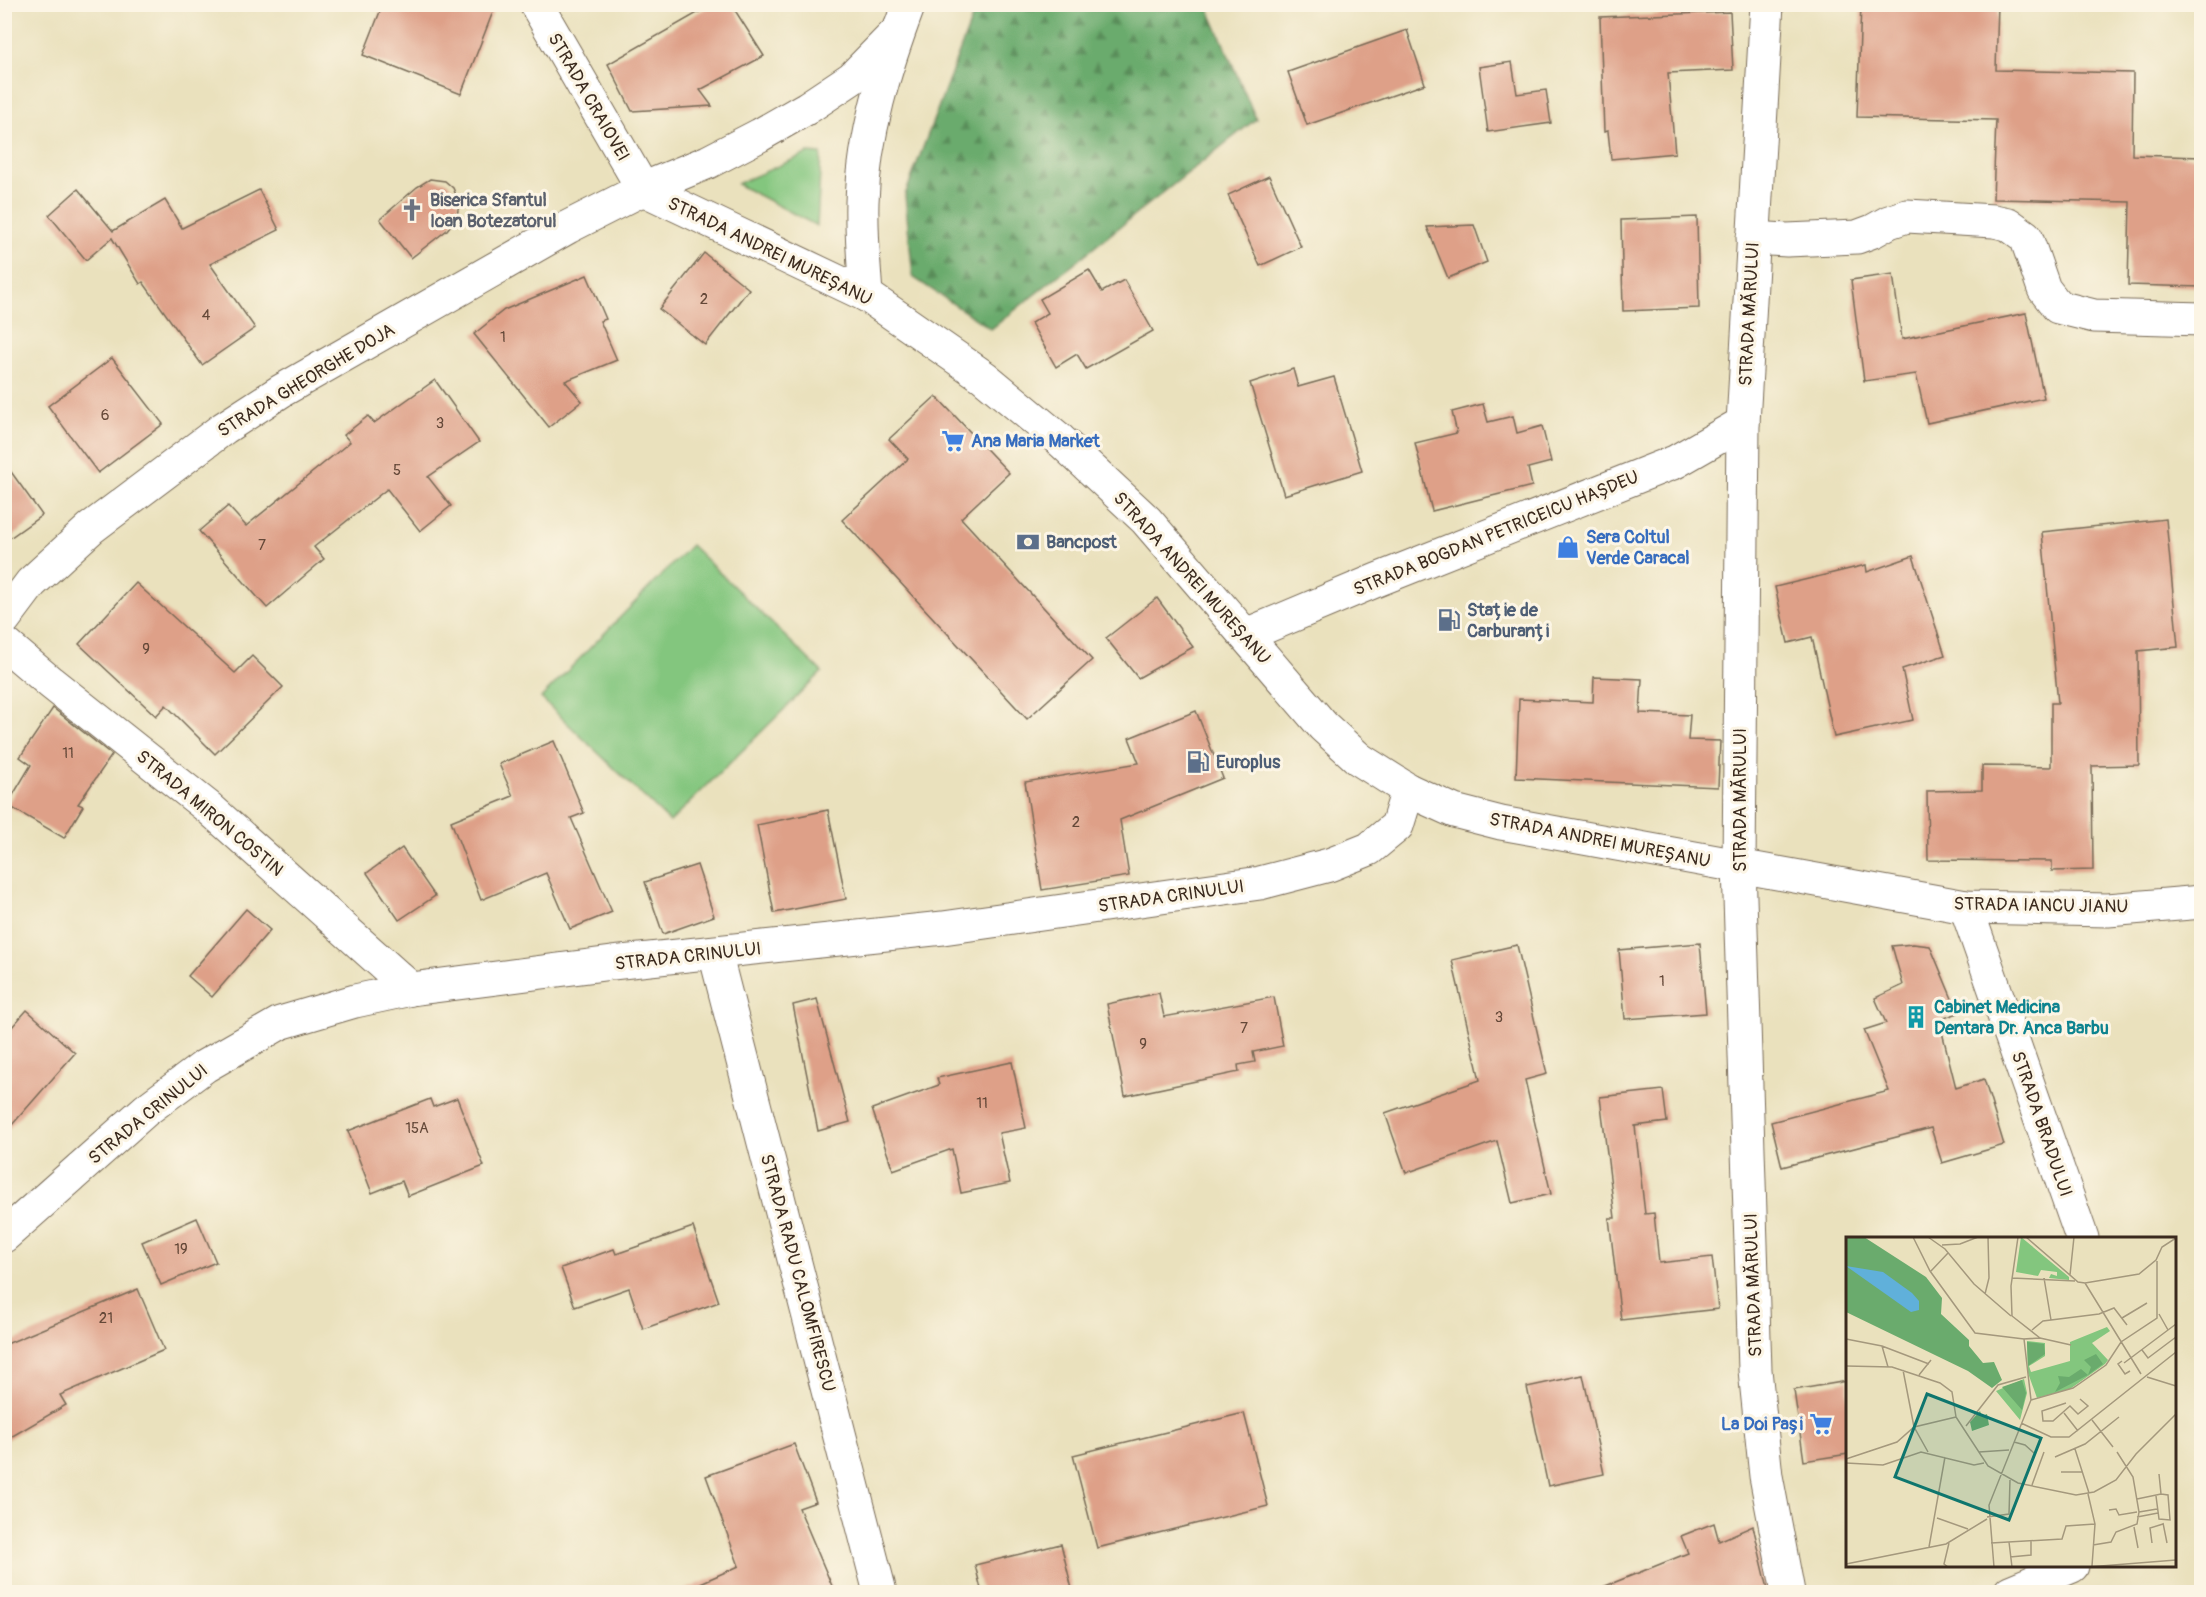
<svg xmlns="http://www.w3.org/2000/svg" width="2206" height="1597" viewBox="0 0 2206 1597" font-family="Pangolin,sans-serif">
  <style>
    .green { fill: #83c67e; stroke: #5f784e; stroke-width: 1.5 }
    .forest { fill: url(#forest-firs); stroke: #526a46; stroke-width: 1.5 }
    .building { fill: #dea088 }
    .lines { fill: none; stroke-linecap: round; stroke-linejoin: round }
    .minor-casing { stroke: #786a56; stroke-width: 35 }
    .major-casing { stroke: #786a56; stroke-width: 35 }
    .minor { stroke: #fff; stroke-width: 33 }
    .major { stroke: #fff; stroke-width: 33 }
    .labels { text-anchor: middle; stroke-width: 6; stroke-linejoin: round; paint-order: stroke }
    .number-label { font-size: 15px; fill: #644838 }
    .street-label { font-size: 18px; fill: #3b2a1e; stroke: #fcf5e5 }
    .worship-label { font-size: 18px; font-weight: bold; fill: #5b616d; stroke: #fcf5e5; text-anchor: start }
    .shop-label { font-size: 18px; font-weight: bold; fill: #366cbe; stroke: #fcf5e5; text-anchor: start }
    .service-label { font-size: 18px; font-weight: bold; fill: #4e5e75; stroke: #fcf5e5; text-anchor: start }
    .culture-label { font-size: 18px; font-weight: bold; fill: #0d838f; stroke: #fcf5e5; text-anchor: start }
    .inset-road { fill: none; stroke: #a4987d; stroke-width: 1.5 }
    .view { fill: #0f766e; fill-opacity: 0.15; stroke: #0f766e; stroke-width: 3 }
    .inset-edge { fill: none; stroke: #3b2a1e; stroke-width: 3 }
  </style>
  <defs>
    <pattern id="forest-firs" width="22" height="20" patternUnits="userSpaceOnUse" patternTransform="scale(1.5)"><rect width="22" height="20" fill="#6aab6d"/><path d="M5 1l3.5 6h-7zM16 11l3.5 6h-7z" fill="#588b59"/></pattern>
  </defs>
  <rect width="100%" height="100%" fill="#fcf5e5"/>
  <filter id="ink" filterUnits="userSpaceOnUse"><feTurbulence type="fractalNoise" baseFrequency=".0167" numOctaves="2"/><feDisplacementMap in="SourceGraphic" scale="12" xChannelSelector="R" yChannelSelector="G"/><feConvolveMatrix kernelMatrix="1 2 1 2 8 2 1 2 1" color-interpolation-filters="sRGB"/></filter>
  <filter id="wash" filterUnits="userSpaceOnUse"><feTurbulence type="fractalNoise" baseFrequency=".008" numOctaves="4" result="noise"/><feDisplacementMap in="SourceGraphic" scale="24" xChannelSelector="R" yChannelSelector="G"/><feGaussianBlur stdDeviation="1.35" result="paint"/><feColorMatrix in="noise" values="0 0 0 0 0 0 0 0 0 0 0 0 0 0 0 0 0 1.4 0 .05"/><feComposite in="paint" operator="in"/></filter>
  <g filter="url(#wash)">
    <rect width="100%" height="100%" fill="#eae1bd"/>
    <!-- green -->
    <g class="green">
      <polygon points="808,153 821,154 817,226 737,184"/>
      <polygon points="691,545 822,672 670,822 541,698"/>
    </g>
    <!-- forest -->
    <polygon class="forest" points="1070,4 1075,8 1079,4 1204,5 1209,10 1256,119 991,329 913,277 905,195 977,5"/>
    <g id="blocks">
      <!-- building -->
      <g class="building">
        <polygon points="383,4 496,4 461,94 363,55"/>
        <polygon points="713,4 731,4 764,56 700,90 712,106 632,111 608,64"/>
        <polygon points="1861,4 1998,4 1996,70 2133,73 2132,155 2202,157 2202,287 2128,285 2130,202 1993,199 1996,120 1857,117"/>
        <polygon points="1730,12 1733,70 1668,73 1675,153 1611,159 1608,131 1604,132 1600,17"/>
        <polygon points="1407,30 1425,84 1307,125 1288,72"/>
        <polygon points="1512,62 1517,94 1546,90 1551,123 1488,132 1479,67"/>
        <polygon points="1269,176 1301,247 1260,266 1228,195"/>
        <polygon points="430,179 445,181 453,188 459,202 457,217 447,230 411,258 380,219 417,187"/>
        <polygon points="78,189 113,231 165,200 182,228 259,190 279,230 210,264 255,328 202,365 143,282 140,284 112,238 86,260 49,215"/>
        <polygon points="1697,217 1699,308 1623,311 1621,220"/>
        <polygon points="1474,225 1487,262 1448,278 1427,227"/>
        <polygon points="704,253 749,289 705,345 659,309"/>
        <polygon points="1089,270 1102,292 1124,280 1153,331 1086,369 1077,354 1056,367 1031,323 1048,313 1040,299"/>
        <polygon points="1893,274 1902,339 2026,313 2044,398 1927,423 1916,374 1864,381 1851,280"/>
        <polygon points="587,275 606,319 600,321 617,360 565,381 582,401 549,427 474,334 504,310"/>
        <polygon points="112,358 163,424 98,473 48,406"/>
        <polygon points="1293,369 1298,387 1334,377 1362,471 1284,495 1250,383"/>
        <polygon points="435,380 479,442 428,477 451,506 420,531 387,489 314,547 324,559 267,608 199,531 228,506 246,526 350,442 344,435 368,416 374,423"/>
        <polygon points="936,396 1009,473 961,518 1092,660 1027,719 842,520 908,459 889,439"/>
        <polygon points="1483,404 1488,422 1513,416 1517,433 1542,426 1551,462 1528,468 1532,486 1432,511 1415,443 1457,433 1452,412"/>
        <polygon points="4,462 42,515 4,542"/>
        <polygon points="2166,519 2178,647 2138,651 2139,765 2092,766 2093,870 2052,871 2052,861 1928,860 1927,791 1982,790 1982,766 2051,767 2051,703 2058,703 2042,532"/>
        <polygon points="1913,556 1945,655 1902,669 1913,720 1834,737 1812,637 1788,643 1775,587 1866,565 1867,572"/>
        <polygon points="136,583 235,673 252,656 283,687 215,754 166,705 156,716 79,644"/>
        <polygon points="1157,598 1193,647 1138,678 1106,638"/>
        <polygon points="1594,677 1642,679 1640,713 1690,715 1688,740 1720,741 1718,787 1516,778 1519,699 1593,702"/>
        <polygon points="53,708 112,755 78,804 83,806 64,838 7,805 31,765 20,757"/>
        <polygon points="1196,711 1223,778 1120,820 1129,876 1042,890 1025,782 1139,763 1129,738"/>
        <polygon points="554,741 584,813 571,818 612,912 570,929 546,873 481,900 451,821 513,796 499,764"/>
        <polygon points="828,810 846,899 774,913 757,825"/>
        <polygon points="402,848 435,896 399,920 367,873"/>
        <polygon points="697,865 714,916 663,934 645,882"/>
        <polygon points="246,909 270,930 212,997 188,976"/>
        <polygon points="1700,943 1706,1013 1625,1019 1619,950"/>
        <polygon points="1913,944 1930,946 1958,1013 1939,1020 1956,1088 1984,1079 2004,1145 1942,1163 1931,1128 1782,1167 1771,1122 1889,1091 1864,1030 1886,1023 1875,998 1903,985 1892,946"/>
        <polygon points="1517,945 1547,1074 1525,1080 1551,1194 1512,1203 1497,1141 1406,1173 1385,1113 1480,1080 1452,960"/>
        <polygon points="1159,993 1164,1017 1274,997 1283,1046 1253,1052 1255,1062 1238,1065 1239,1072 1125,1096 1107,1004"/>
        <polygon points="817,999 850,1122 818,1131 793,1005"/>
        <polygon points="27,1010 75,1053 4,1134 4,1036"/>
        <polygon points="1012,1062 1026,1128 999,1133 1010,1183 961,1193 952,1149 893,1170 872,1109 939,1085 937,1078"/>
        <polygon points="1663,1090 1667,1122 1635,1126 1645,1214 1654,1213 1659,1263 1712,1257 1718,1309 1621,1320 1609,1218 1615,1218 1600,1097"/>
        <polygon points="457,1098 484,1166 408,1196 402,1181 372,1193 348,1131 430,1099 433,1107"/>
        <polygon points="197,1218 216,1262 161,1285 142,1242"/>
        <polygon points="693,1227 719,1302 643,1329 629,1288 575,1307 561,1268 614,1249 616,1254"/>
        <polygon points="138,1289 164,1350 60,1395 66,1405 4,1441 4,1345"/>
        <polygon points="1583,1375 1604,1474 1548,1486 1527,1387"/>
        <polygon points="1848,1381 1848,1454 1804,1461 1794,1390"/>
        <polygon points="1244,1413 1268,1506 1097,1548 1073,1455"/>
        <polygon points="794,1444 816,1502 799,1508 835,1593 678,1593 739,1566 706,1476"/>
        <polygon points="1714,1523 1719,1541 1753,1526 1769,1593 1594,1593 1593,1591 1688,1553 1681,1536"/>
        <polygon points="1061,1544 1073,1593 982,1593 975,1565"/>
      </g>
    </g>
  </g>
  <g filter="url(#ink)">
    <use href="#blocks" fill-opacity="0" stroke="#786a56" stroke-width="1.5"/>
    <g class="lines">
      <!-- minor casing -->
      <g class="minor-casing">
        <g id="minor">
          <polyline points="643,189 708,162 760,135 807,108 852,78 897,32"/>
          <polyline points="1753,238 1787,240 1857,237 1873,231 1889,222 1907,216 1994,221 2008,224 2026,237 2044,289 2058,307 2094,316 2202,319"/>
          <path d="M866,295C864,264 861,233 862,202C864,134 885,68 909,4"/>
          <polyline points="4,643 50,682 209,808 411,989"/>
          <polyline points="715,953 880,1592"/>
          <polyline points="4,1236 146,1110 205,1066 280,1023 355,1001 411,989 612,963 943,928 1260,883 1329,865 1369,849 1397,826 1408,790"/>
        </g>
      </g>
      <!-- major casing -->
      <g class="major-casing">
        <g id="major">
          <polyline points="536,4 643,189"/>
          <polyline points="1767,4 1743,423 1739,866 1755,1370 1766,1476 1788,1592"/>
          <polyline points="643,189 866,295 984,377 1060,440 1146,520 1323,726 1359,759 1408,790 1454,811 1501,823 1966,907 2108,910 2202,902"/>
          <polyline points="4,619 31,583 91,528 224,428 281,391 568,227 643,189"/>
          <polyline points="1246,635 1377,580 1659,468 1675,462 1743,423"/>
          <polyline points="1966,907 2082,1238"/>
          <polyline points="2010,1592 2072,1566"/>
        </g>
      </g>
      <!-- minor -->
      <use href="#minor" class="minor"/>
      <!-- major -->
      <use href="#major" class="major"/>
    </g>
  </g>
  <!-- icons -->
  <defs>
    <g id="church-bare" transform="scale(1.8)"><path d="M-1.2-6h2.4v3.5h3.3v2.4h-3.3V6h-2.4V-.1h-3.3v-2.4h3.3Z" fill="#6b7280" stroke="#fcf5e5" stroke-width="2.5" paint-order="stroke"/></g>
    <g id="supermarket-bare" transform="scale(1.8)"><path d="M-6-5.5h2.5l.6 2H6L4.5 2H-2.5L-4.4-4H-6ZM-1.5 3.2a1.3 1.3 0 1 0 .1 0ZM3 3.2a1.3 1.3 0 1 0 .1 0Z" fill="#3f7fe0" stroke="#fcf5e5" stroke-width="2.5" paint-order="stroke"/></g>
    <g id="bank-bare" transform="scale(1.8)"><path d="M-6-4H6V4H-6ZM0-2.3a2.3 2.3 0 1 0 0 4.6a2.3 2.3 0 1 0 0-4.6Z" fill="#5c6f8a" stroke="#fcf5e5" stroke-width="2.5" paint-order="stroke"/></g>
    <g id="shop-bare" transform="scale(1.8)"><path d="M-5-2.5h2.3a2.7 3.5 0 0 1 5.4 0H5L5.5 6h-11ZM-1.5-2.5h3a1.5 2.3 0 0 0-3 0Z" fill="#3f7fe0" stroke="#fcf5e5" stroke-width="2.5" paint-order="stroke"/></g>
    <g id="fuel-bare" transform="scale(1.8)"><path d="M-5.5-6h7V0h2V4h1.3V-2.5L3-4.5l.8-.8L6-3V5H2.5V1h-1V6h-7ZM-4.2-4.7v3.2H.2V-4.7Z" fill="#5c6f8a" stroke="#fcf5e5" stroke-width="2.5" paint-order="stroke"/></g>
    <g id="building-bare" transform="scale(1.8)"><path d="M-4-6H4V6H1V3H-1V6H-4ZM-2.5-4.3h1.7v1.8h-1.7ZM.8-4.3h1.7v1.8H.8ZM-2.5-1h1.7V.8h-1.7ZM.8-1h1.7V.8H.8Z" fill="#0f9aa8" stroke="#fcf5e5" stroke-width="2.5" paint-order="stroke"/></g>
  </defs>
  <g fill-rule="evenodd">
    <use href="#church-bare" x="412" y="210"/>
    <use href="#supermarket-bare" x="953" y="441"/>
    <use href="#bank-bare" x="1028" y="542"/>
    <use href="#shop-bare" x="1568" y="547"/>
    <use href="#fuel-bare" x="1449" y="620"/>
    <use href="#fuel-bare" x="1198" y="762"/>
    <use href="#building-bare" x="1916" y="1017"/>
    <use href="#supermarket-bare" x="1821" y="1424"/>
  </g>
  <g class="labels">
    <!-- number labels -->
    <g class="number-label">
      <text x="704" y="304">2</text>
      <text x="206" y="320">4</text>
      <text x="503" y="342">1</text>
      <text x="105" y="420">6</text>
      <text x="440" y="428">3</text>
      <text x="397" y="475">5</text>
      <text x="262" y="550">7</text>
      <text x="146" y="654">9</text>
      <text x="68" y="758">11</text>
      <text x="1076" y="827">2</text>
      <text x="1662" y="986">1</text>
      <text x="1499" y="1022">3</text>
      <text x="1244" y="1033">7</text>
      <text x="1143" y="1049">9</text>
      <text x="982" y="1108">11</text>
      <text x="417" y="1133">15A</text>
      <text x="181" y="1254">19</text>
      <text x="106" y="1323">21</text>
    </g>
    <!-- street labels -->
    <g class="street-label">
      <text transform="translate(589 97) rotate(60)" y="6">STRADA CRAIOVEI</text>
      <text transform="translate(770 251) rotate(26)" y="6">STRADA ANDREI MUREȘANU</text>
      <text transform="translate(1749 314) rotate(-87)" y="6">STRADA MĂRULUI</text>
      <text transform="translate(306 380) rotate(-31)" y="6">STRADA GHEORGHE DOJA</text>
      <text transform="translate(1496 533) rotate(-22)" y="6">STRADA BOGDAN PETRICEICU HAȘDEU</text>
      <text transform="translate(1192 578) rotate(48)" y="6">STRADA ANDREI MUREȘANU</text>
      <text transform="translate(1740 800) rotate(-90)" y="6">STRADA MĂRULUI</text>
      <text transform="translate(210 813) rotate(40)" y="6">STRADA MIRON COSTIN</text>
      <text transform="translate(1600 840) rotate(11)" y="6">STRADA ANDREI MUREȘANU</text>
      <text transform="translate(1171 896) rotate(-8)" y="6">STRADA CRINULUI</text>
      <text transform="translate(2041 905) rotate(1)" y="6">STRADA IANCU JIANU</text>
      <text transform="translate(688 956) rotate(-6)" y="6">STRADA CRINULUI</text>
      <text transform="translate(148 1114) rotate(-39)" y="6">STRADA CRINULUI</text>
      <text transform="translate(2042 1124) rotate(71)" y="6">STRADA BRADULUI</text>
      <text transform="translate(798 1273) rotate(75)" y="6">STRADA RADU CALOMFIRESCU</text>
      <text transform="translate(1753 1285) rotate(-92)" y="6">STRADA MĂRULUI</text>
    </g>
    <!-- worship labels -->
    <g class="worship-label">
      <text x="430" y="206">Biserica Sfantul<tspan x="430" dy="21">Ioan Botezatorul</tspan></text>
    </g>
    <!-- shop labels -->
    <g class="shop-label">
      <text x="971" y="447">Ana Maria Market</text>
      <text x="1586" y="543">Sera Coltul<tspan x="1586" dy="21">Verde Caracal</tspan></text>
      <text x="1803" y="1430" text-anchor="end">La Doi Pași</text>
    </g>
    <!-- service labels -->
    <g class="service-label">
      <text x="1046" y="548">Bancpost</text>
      <text x="1467" y="616">Stație de<tspan x="1467" dy="21">Carburanți</tspan></text>
      <text x="1216" y="768">Europlus</text>
    </g>
    <!-- culture labels -->
    <g class="culture-label">
      <text x="1934" y="1013">Cabinet Medicina<tspan x="1934" dy="21">Dentara Dr. Anca Barbu</tspan></text>
    </g>
  </g>
  <!-- overview -->
  <g transform="translate(1846 1237)">
    <rect width="330" height="330" fill="#eae1bd"/>
    <path d="M175,0L223,40V43L203,41L205,37L211,39V35L195,33L192,39L170,35ZM261,90L264,94L246,106L262,123L259,127L224,152L191,161L182,136L181,104L199,106V119L183,129L185,135L224,124V105ZM178,142L181,156L174,183L150,154Z" fill="#83c67e"/>
    <path d="M0,0H18L80,40L96,61L95,77L123,103V109L137,126L148,125L156,143L146,151L122,134L0,75ZM181,105L198,107L199,117L182,129ZM250,117L257,127L242,138L245,130L238,123ZM235,132L242,138L209,155L214,146L212,139L223,140ZM176,143L180,156L176,173L156,150ZM134,174L136,179L141,177L143,188L126,194L124,185Z" fill="#6aab6d"/>
    <path d="M0,29L37,35L66,56L73,64V73L65,75Z" fill="#60b0da"/>
    <path class="inset-road" d="M67,0L84,34L129,96L178,102M82,0L99,12L128,47L165,79M172,0L165,49L166,79L194,101M180,0L232,45L239,46L293,37L310,23L316,10L330,1M96,8L114,7L132,0M85,34L102,16M224,38L228,0M166,41L229,44M198,41L205,83M239,46L295,137M139,57L143,41L142,0M313,77L322,93M276,81L301,66M186,93L197,84L253,77L268,71L281,88M194,101L225,108M0,102L36,109L83,127M36,109L42,130M296,113L302,121L330,100M276,124L272,127L279,137L284,134M278,126L330,87M0,129L46,130L94,146L106,155L110,180M57,133L68,190L110,180M73,138L85,123M301,140L330,149M185,163L227,151L260,128L275,105L311,81V24M220,166L196,174L197,184H207L224,169L232,177L242,169L234,162M218,176L232,194M110,180L142,229L172,246L230,258L248,255L270,243L290,217L330,177M246,183L267,210M175,186L205,200H223L330,115M120,189L152,148L180,140M168,205L179,208L189,217M229,212L243,256M133,215L163,213M209,220L239,207L273,180M0,222L51,205L68,190L82,215M0,226L37,228L75,215L128,228L138,226M215,235H236M313,237L315,257M186,248L198,215M242,257L249,287L246,329M310,259L313,282L324,283L322,258L315,257M291,262L315,257M263,273L270,272L273,278L291,275M293,275L311,272M141,280L163,277L164,243M291,280L312,276M91,281L122,292M317,286L321,306M288,290L292,311M163,305L166,330M145,306L216,302L220,289L249,287M306,306L304,291L317,287M247,308L265,305L270,295L291,287L293,275L287,240L271,215M83,310L99,220M164,320L185,318V303M0,327L100,307L141,282M102,330L98,327L103,306M148,330L143,268L185,163L178,102L194,101M242,330L330,323"/>
    <path class="view" d="M81,157L195,201L163,283L49,240Z"/>
    <rect width="330" height="330" class="inset-edge"/>
  </g>
  <!-- margin -->
  <rect width="2206" height="1597" fill="none" stroke="#fcf5e5" stroke-width="24"/>
</svg>
